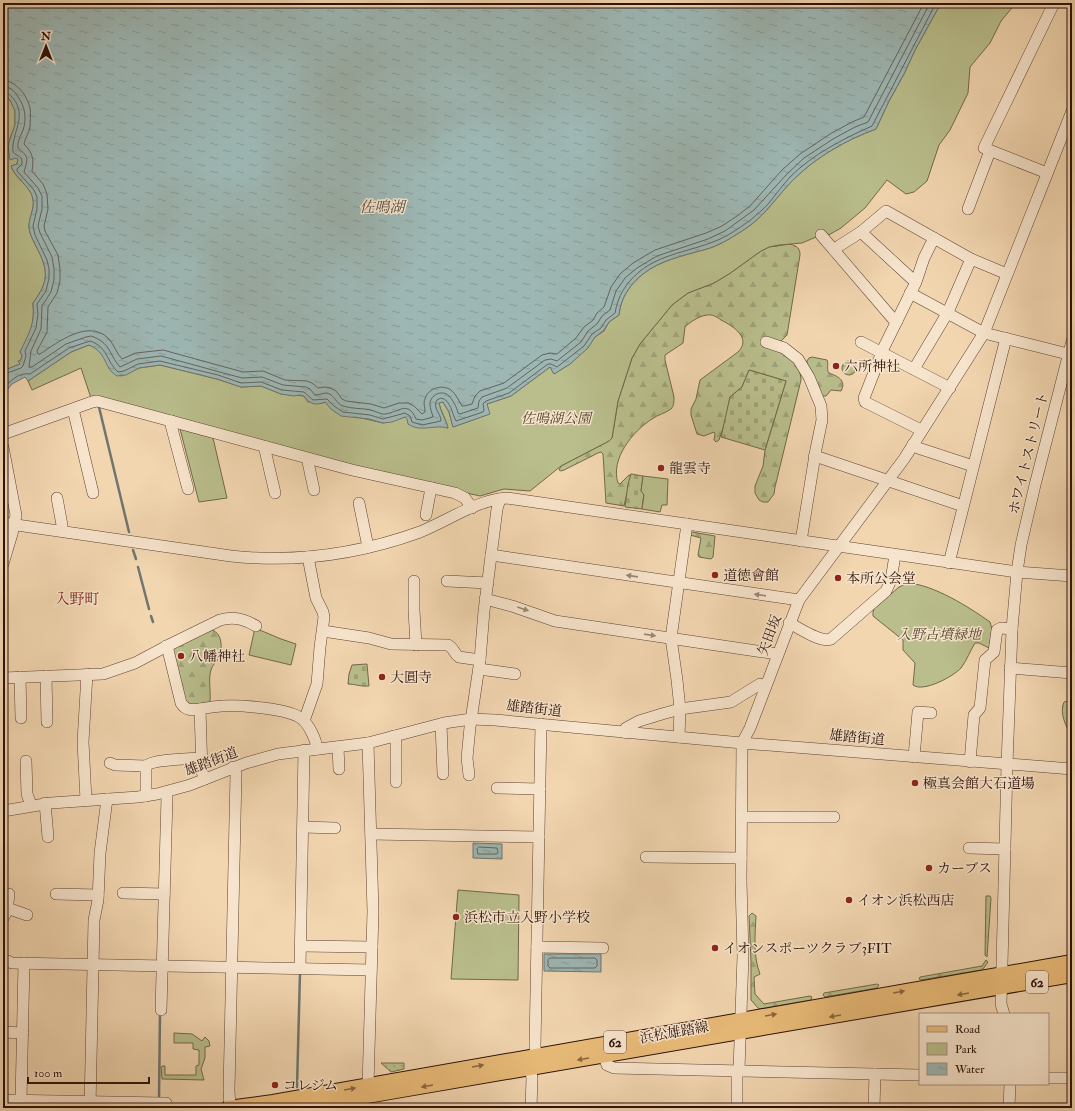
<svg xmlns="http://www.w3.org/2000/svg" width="1075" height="1111" viewBox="0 0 1075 1111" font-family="'IM FELL Double Pica','Noto Serif JP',serif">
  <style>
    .grass { fill: url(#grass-dots); stroke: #72684a }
    .forest { fill: url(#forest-firs); stroke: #72684a }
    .cemetery { fill: url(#cemetery-stones); stroke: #72684a }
    .green { fill: #b9be8c; stroke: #72684a }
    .water { fill: url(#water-ripples); stroke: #70756f }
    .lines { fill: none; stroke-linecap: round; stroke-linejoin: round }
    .shore { stroke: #64645e; stroke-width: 1 }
    .stream { stroke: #70756f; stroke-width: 2.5 }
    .minor-casing { stroke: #5e4232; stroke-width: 12 }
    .major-casing { stroke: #2c1108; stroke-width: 16 }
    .minor { stroke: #f7e4cc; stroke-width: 11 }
    .major { stroke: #e9bb78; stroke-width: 14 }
    .oneway { fill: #9c8574 }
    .oneway2 { fill: #8a6640 }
    .poi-dot { fill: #8f2418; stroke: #f7e4cc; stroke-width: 1.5 }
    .labels { text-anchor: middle; stroke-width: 3; stroke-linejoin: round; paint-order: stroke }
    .shield { fill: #f7e4cc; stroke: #695043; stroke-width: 1 }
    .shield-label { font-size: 13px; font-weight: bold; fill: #2c1108 }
    .poi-label { font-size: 14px; fill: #2c1108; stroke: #f7e4cc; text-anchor: start }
    .park-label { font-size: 14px; font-style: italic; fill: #564530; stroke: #f7e4cc }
    .street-label { font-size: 14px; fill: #2c1108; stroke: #f7e4cc }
    .water-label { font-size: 15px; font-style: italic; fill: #544b44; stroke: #f7e4cc }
    .neighbourhood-label { font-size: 15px; fill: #7a1f14; stroke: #f7e4cc }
  </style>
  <defs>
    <pattern id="grass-dots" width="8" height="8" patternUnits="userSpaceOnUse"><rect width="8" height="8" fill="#b9be8c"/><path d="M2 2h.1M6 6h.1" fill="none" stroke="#9fa277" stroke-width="1.8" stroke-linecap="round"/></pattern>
    <pattern id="forest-firs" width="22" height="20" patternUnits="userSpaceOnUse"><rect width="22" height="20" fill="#b9be8c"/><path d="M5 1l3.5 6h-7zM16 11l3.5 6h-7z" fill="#9fa277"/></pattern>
    <pattern id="cemetery-stones" width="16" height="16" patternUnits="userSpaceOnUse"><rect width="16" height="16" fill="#b9be8c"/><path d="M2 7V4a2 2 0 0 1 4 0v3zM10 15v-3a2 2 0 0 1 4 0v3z" fill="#9fa277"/></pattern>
    <pattern id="water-ripples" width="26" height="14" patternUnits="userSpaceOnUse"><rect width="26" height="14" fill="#9db7b4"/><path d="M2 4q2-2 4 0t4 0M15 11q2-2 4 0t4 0" fill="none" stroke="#879c99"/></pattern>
  </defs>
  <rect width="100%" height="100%" fill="#f2d6b0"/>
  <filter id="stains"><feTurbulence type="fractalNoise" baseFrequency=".005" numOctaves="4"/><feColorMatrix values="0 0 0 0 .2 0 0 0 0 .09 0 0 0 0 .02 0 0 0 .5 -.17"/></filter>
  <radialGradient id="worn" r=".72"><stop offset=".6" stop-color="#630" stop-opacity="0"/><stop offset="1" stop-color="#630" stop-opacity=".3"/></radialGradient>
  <!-- grass -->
  <polygon class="grass" points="381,1063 404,1063 404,1069 391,1072"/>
  <!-- forest -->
  <g class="forest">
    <path d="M790,244C797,246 800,248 800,255L788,329L787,335L780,342C789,353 801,366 801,380L775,487L774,494L768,502H763L759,500L755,493V486L763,466L765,450L786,381L749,370L742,387L730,397L726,419L719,440L716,442L714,440L715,434L714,432L704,436L697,434L691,415V409L696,399L700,380L738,352C752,338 733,326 721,320C717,317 712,314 707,315C699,316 690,322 685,327L683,343L665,355V360L674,397C674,401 674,406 671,409C666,413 657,415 652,419C633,431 610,459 618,483L620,484L629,475H631L624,506L606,503L603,454L601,452L598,453L564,470L561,471L559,470L561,466L609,441L612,438L618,401L632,358L640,344L672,305L688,293L714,283L729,274L761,251L769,247Z"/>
    <path d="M812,357L827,360C829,364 826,369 829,373C837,376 847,380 841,391L831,390L826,396H822L807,365V361L809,358Z"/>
    <circle cx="849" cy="368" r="7"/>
    <polygon points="692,532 715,536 713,557 711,559 699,557 698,555 701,538 690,535 690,533"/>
    <path d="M212,630C222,633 223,648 219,657C217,662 212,665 211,670C208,679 211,691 210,701L209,703L186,706L171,649Z"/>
    <path d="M1072,700V736C1066,728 1059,712 1064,702Z"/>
    <polygon points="986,896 990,896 991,898 987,957 985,955"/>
    <path d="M752,913L756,916C755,935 753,956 760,974L754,977L755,994L764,1004L810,996L812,997L811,1000L759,1009L751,1000V961L749,916Z"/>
    <polygon points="986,960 988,962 983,969 981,970 921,980 919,979 920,977 982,966"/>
    <polygon points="877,984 879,985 877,988 825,997 823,995 824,993"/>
  </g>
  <!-- cemetery -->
  <g class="cemetery">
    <polygon points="749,370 786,381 765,450 721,437 730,397 742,387"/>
    <polygon points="631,474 643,476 641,491 644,494 642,509 625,507 628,484"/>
    <path d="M367,664L369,686C361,687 356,684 348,684L349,674L352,665Z"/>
  </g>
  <!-- green -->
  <g class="green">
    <path d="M941,3H1016L1001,21L990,43L970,67L968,93L950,130L939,145L927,181L914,192L906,194L887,180L865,208L841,228L825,237L823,234L802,243L779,245L769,247L761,251L729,274L714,283L688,293L672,305L640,344L632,358L618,401L612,438L609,441L561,466L530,491L504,489L480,496L353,467L91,398L81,368L32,390L28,381L71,352L89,345C95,347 100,350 103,355C108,364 109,373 121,376L139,368L160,365L217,379L241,387L261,386L281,394L304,396L308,402L323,403L325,402L335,412L383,423L405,417L432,427L441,426L448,428C446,419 441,412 439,403L443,402L449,412L453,427L489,414L487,404L511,396L550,367L554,374L570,364L587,348L595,337L604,331L609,322L619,315C621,295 633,280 650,269C668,258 690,254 710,248C722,244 734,236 745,229C765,216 777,196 793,180C816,157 846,140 876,129L889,101L904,74L915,50Z"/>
    <path d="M3,94L10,100L15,111V125L10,138L11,159L16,158L18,159L17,164L11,166C15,179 31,186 33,199C35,208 29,217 29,226C29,233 33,240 36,246C49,271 49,281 33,303C35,325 30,333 20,352L22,355L20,364L5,370L3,369Z"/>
    <polygon points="180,429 213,438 227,498 199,502"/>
    <polygon points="643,476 668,479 667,505 662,505 660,512 642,509 644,495 641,491"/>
    <path d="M908,583C934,585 969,607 990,622L992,629L989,648L979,643H975C970,651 967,660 961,668C954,676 923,693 913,685L915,663L903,650V640L873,616V612L874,609L899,587Z"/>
    <polygon points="255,628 281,639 296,644 291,665 249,655"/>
    <polygon points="458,890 519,895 518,980 451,979"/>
    <polygon points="174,1033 192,1034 202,1041 205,1037 209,1041 210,1046 205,1047 205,1058 201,1069 204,1080 162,1079 161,1067 162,1066 165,1066 165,1075 196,1075 196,1066 199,1065 199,1050 193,1049 193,1043 174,1043"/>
  </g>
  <!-- water -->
  <g class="water">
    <path d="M3,3H941L915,50L904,74L889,101L876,129C846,140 816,157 793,180C777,196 765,216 745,229C734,236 722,244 710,248C690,254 668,258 650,269C633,280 621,295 619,315L609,322L604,330L595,337L588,348L570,364L554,374L550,367L511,396L487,404L490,414L453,427L449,412L443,402L439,403C440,410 446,420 448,428C434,424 421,433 408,424L407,419L405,417L392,422L383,423L369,419L341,416L331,409L325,402C315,406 310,404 304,396L299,395L294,396L281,394L261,386L241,387L217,379L160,365L139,368L126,375L117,376C103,368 108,353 89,345L71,352L28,381L25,377L12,384L3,395V369L5,370L20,364L18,361L21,360L22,355L20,352C29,333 35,325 33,303C49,281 49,271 36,246C33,240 29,233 29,226C29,217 35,208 33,199C31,187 15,178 11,166L17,164L18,159L16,158L10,160L8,145L15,125V111L10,100L3,94Z"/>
    <polygon points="473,843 502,844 502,859 473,858"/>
    <polygon points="544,954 601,954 601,972 544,971"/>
  </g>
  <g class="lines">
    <!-- shore -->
    <g class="shore">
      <path d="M3,80C16,81 27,95 30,108C31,113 30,121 30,127C29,133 25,138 24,144C33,153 34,159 32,171L43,184L47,194L48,209L44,226L45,231L58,255L60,269V281L57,293L48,307L47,332L37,351L38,354H40C58,342 88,319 108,338C114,344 116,353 122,359L136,353L163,350L243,372L263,371L285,380L307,381L312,383L318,388L325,387L331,388L336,391L342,399L346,401L371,404L384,408L399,403H408L414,406L422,414L425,412C425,407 423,403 425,399C428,388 442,384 451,390C456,394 459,401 462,406H464L472,404L475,396L480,391L504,383L542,355L550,353L557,354L576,338L584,327L593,320L597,313L604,307L611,287L620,274L633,263L655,250L706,233L722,226L737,216L750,206L782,170L800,154L830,134L852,122L864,117L924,3"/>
      <path d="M3,86C10,87 15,91 18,97C25,106 27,119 23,130C21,136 17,141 18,148C29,157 28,158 24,172L38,188L42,196V209L38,226L40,233L52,257L54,269V280L51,292L42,306L41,329L31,351L29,367H32L66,344L86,337L91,336C111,343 108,353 120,367L137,359L161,356L242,378L262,377L283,385L306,387L310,389L315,395C319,395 323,393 327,393C335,395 336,404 343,406C352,409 362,408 371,410C375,411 378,413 382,414C397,415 407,398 416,419L422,420L433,417C432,413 430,409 430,404C430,395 442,389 449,396C453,400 457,408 458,413L460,414L478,408L479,401L482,397L507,388L545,360L551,359L557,361L581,342L588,331L597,324L602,316L610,310L616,291L625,278L637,268L657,256L708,239L725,231L754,210L787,174L804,158L833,139L855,127L868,122L930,3"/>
      <path d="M3,91C7,92 10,95 13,98C28,117 11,133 13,152C17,157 23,155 22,164L17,169V171L34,190L37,197V209L33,226L35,235L47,260L49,269V278L46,291L37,304L38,314L36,328L25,351L26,356L23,366L21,368L7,373H3"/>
      <path d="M3,389C10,381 19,372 30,374L69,348L90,341C108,347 106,361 118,372L124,371L138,364L160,361L218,375L241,383L261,382L282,390L304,392L313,400L327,399L334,406L343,412L370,415L383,419L405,413L410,416L412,422L422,425L441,421C441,413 432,408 437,400L441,398C451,400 452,414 456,421L483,412L484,410L483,404L486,401L509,393L548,364H551L557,367L584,346L592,334L601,328L606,320L615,313C618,296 625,284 639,272C664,251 700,251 728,235C743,226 757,216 769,203C776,194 783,185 790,177C813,154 843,139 872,126L936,3"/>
      <polygon points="479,847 497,848 498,853 496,854 478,854 477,849"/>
      <polygon points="550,958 595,958 597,960 597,966 595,968 550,968 548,966 548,960"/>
    </g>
    <!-- stream -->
    <g class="stream">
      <polyline points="99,407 129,532"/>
      <polyline points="133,550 136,559"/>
      <polyline points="138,567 149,609"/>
      <polyline points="151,616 153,622"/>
      <polyline points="297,1087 300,973"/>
      <polyline points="159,1099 160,1013"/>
    </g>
    <!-- minor casing -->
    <g class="minor-casing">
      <g id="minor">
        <polyline points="1047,173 984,148 1054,3"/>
        <polyline points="968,209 990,151"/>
        <polyline points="861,232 912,279 916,280"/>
        <polyline points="821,235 893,319 897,321"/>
        <polyline points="834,250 839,246 861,232 886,211 971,259 1007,274"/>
        <polyline points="910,293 984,333 1072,355"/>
        <polyline points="766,342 784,348 798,359 809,377 821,406 822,420 816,449 801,541"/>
        <polyline points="861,342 950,388"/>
        <polyline points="914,369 948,312 971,259"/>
        <polyline points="73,409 93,493"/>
        <polyline points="172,421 171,425 188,489"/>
        <polyline points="921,430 865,402 864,398 884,347 916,282 924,258 934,238"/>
        <polyline points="3,434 92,402 97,401 352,470 455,493 465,498 472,508"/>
        <polyline points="913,444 918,448 973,466"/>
        <polyline points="3,447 16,515 12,534 3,564"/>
        <polyline points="266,447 265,450 275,493"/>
        <polyline points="814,457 821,458 963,506"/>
        <polyline points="309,459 308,462 314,490"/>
        <polyline points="57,498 62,525 61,531"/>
        <polyline points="359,503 368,547"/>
        <polyline points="426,515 431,488"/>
        <path d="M3,523L231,556C295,563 359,554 420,532C447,521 479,499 507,498L1017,572L1072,576"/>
        <polyline points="491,555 799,600"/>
        <polyline points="949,563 1006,338"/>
        <polyline points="414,581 414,610 416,645"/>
        <polyline points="447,581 488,583"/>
        <polyline points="485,599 512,606 555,621 777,654"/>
        <path d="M789,623C800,628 820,643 831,639L886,591L891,580L895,555"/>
        <path d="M323,631L369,638L391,644L448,645C454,648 454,654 459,657L480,660"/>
        <path d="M166,646L168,650L181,703C186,711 192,710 200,709"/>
        <polyline points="1010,668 1072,673"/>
        <polyline points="479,669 515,674"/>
        <polyline points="46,676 47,722"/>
        <polyline points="20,677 21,718"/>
        <path d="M3,678L103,674L135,663L167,646L220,620C234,616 244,619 256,626"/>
        <polyline points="304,721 317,684 320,647 324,617 323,612 316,598 308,557"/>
        <polyline points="441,724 443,774"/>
        <polyline points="626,733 626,728 639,721 662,714 680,709 731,702 760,684 765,686"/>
        <polyline points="394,736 396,742 396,782"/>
        <polyline points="679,737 680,709 677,680 671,638 687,524"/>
        <polyline points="338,747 339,769"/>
        <polyline points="914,757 918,712 931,713"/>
        <polyline points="26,761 27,794 31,805"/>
        <polyline points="970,762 974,715 980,708 985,660 994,652 997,630 1001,628 1012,629"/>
        <polyline points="110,763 115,765 146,766"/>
        <polyline points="469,775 467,758 470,727 480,660 484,611 497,509 500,499"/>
        <path d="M205,779L202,772L200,709C208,708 215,706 222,706C239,705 289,708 302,719C309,725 316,739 317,749"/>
        <polyline points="497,788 540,789"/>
        <path d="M146,796V766C153,759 190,759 202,758"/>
        <polyline points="86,800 83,742 87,674"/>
        <polyline points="45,803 48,837"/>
        <polyline points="3,811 51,803 138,797 157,794 190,785 246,763 278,754 368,743 444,723 471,719 495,720 742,743 1072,769"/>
        <polyline points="742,817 834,817"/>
        <polyline points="303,827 335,828"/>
        <polyline points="371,834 539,837"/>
        <polyline points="969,848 1005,849"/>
        <polyline points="646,857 741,858"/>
        <polyline points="123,893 164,894"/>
        <polyline points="56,894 98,895"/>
        <polyline points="7,908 27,915"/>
        <polyline points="3,918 7,911 9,894"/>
        <polyline points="301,946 372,947"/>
        <polyline points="537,947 603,948"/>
        <polyline points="3,959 12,963 371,970"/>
        <polyline points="300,968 304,750"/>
        <polyline points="161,1010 167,797 166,792"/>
        <polyline points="1004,1014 1001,1004 1007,765 1012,629 1017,572 1021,545 1035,485 1072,341"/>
        <polyline points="3,1032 23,1033"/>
        <polyline points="536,1056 535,1046 541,724"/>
        <polyline points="604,1056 607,1065 614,1068 920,1075"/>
        <polyline points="530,1068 532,1078 531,1108"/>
        <polyline points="739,1070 743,956 741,881 742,743 750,728 799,600 904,459 984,333 1072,111"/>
        <polyline points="1048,1078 1072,1078"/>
        <polyline points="368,1086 373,911 368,743"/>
        <polyline points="3,1100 163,1103 166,1103 168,1108"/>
        <polyline points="21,1101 24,963"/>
        <polyline points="90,1108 94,920 98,900 100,853 107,799"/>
        <polyline points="230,1108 229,1090 236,774 233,767"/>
        <polyline points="737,1108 737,1070"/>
        <polyline points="874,1108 875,1074"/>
        <polyline points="1009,1108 1010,1084"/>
      </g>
    </g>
    <!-- major casing -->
    <g class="major-casing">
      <g id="major">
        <polyline points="228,1108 273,1102 1072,962"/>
        <polyline points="302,1108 367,1096 1072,975"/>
      </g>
    </g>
    <!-- minor -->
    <use href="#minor" class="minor"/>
    <!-- major -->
    <use href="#major" class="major"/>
  </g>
  <!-- one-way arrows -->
  <defs><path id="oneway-solid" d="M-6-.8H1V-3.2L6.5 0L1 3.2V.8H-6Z"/></defs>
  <g class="oneway">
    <use href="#oneway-solid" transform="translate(632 576) rotate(-172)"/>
    <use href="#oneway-solid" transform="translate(760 595) rotate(-172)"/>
    <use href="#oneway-solid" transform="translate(523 609) rotate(19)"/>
    <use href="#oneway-solid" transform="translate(650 635) rotate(8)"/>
  </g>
  <g class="oneway2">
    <use href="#oneway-solid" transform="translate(899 992) rotate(-10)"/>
    <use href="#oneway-solid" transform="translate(963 994) rotate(170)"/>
    <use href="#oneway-solid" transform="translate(771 1015) rotate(-10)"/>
    <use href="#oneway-solid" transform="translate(835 1016) rotate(170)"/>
    <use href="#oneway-solid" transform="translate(583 1059) rotate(170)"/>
    <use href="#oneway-solid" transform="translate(478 1066) rotate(-10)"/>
    <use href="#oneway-solid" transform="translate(427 1086) rotate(170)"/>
    <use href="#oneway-solid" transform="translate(350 1089) rotate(-10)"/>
  </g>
  <!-- markers -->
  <g class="poi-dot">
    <circle cx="836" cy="366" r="4"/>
    <circle cx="661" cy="468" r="4"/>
    <circle cx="715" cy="575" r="4"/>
    <circle cx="838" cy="578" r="4"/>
    <circle cx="181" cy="656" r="4"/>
    <circle cx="382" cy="677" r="4"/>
    <circle cx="915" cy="783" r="4"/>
    <circle cx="929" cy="868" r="4"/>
    <circle cx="849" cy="900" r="4"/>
    <circle cx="456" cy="917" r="4"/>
    <circle cx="715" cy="948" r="4"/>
    <circle cx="275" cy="1085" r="4"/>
  </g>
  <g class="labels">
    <!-- shield labels -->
    <g class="shield">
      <rect x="1026" y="971" width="22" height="22" rx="3"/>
      <rect x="604" y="1031" width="22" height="22" rx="3"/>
    </g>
    <g class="shield-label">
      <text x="1037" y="987">62</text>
      <text x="615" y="1047">62</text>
    </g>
    <!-- poi labels -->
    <g class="poi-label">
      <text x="844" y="371">六所神社</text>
      <text x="669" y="473">龍雲寺</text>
      <text x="723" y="580">道徳會館</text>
      <text x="846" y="583">本所公会堂</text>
      <text x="189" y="661">八幡神社</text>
      <text x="390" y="682">大圓寺</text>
      <text x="923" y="788">極真会館大石道場</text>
      <text x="937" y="873">カーブス</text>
      <text x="857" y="905">イオン浜松西店</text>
      <text x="464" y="922">浜松市立入野小学校</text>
      <text x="723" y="953">イオンスポーツクラブ3FIT</text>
      <text x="283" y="1090">コレジム</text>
    </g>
    <!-- park labels -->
    <g class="park-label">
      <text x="556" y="423">佐鳴湖公園</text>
      <text x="939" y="639">入野古墳緑地</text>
    </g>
    <!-- street labels -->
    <g class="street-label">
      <text transform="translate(1028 453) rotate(-76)" y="5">ホワイトストリート</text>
      <text transform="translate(769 635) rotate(-69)" y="5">矢田坂</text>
      <text transform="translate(534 708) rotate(6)" y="5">雄踏街道</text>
      <text transform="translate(857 737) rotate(5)" y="5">雄踏街道</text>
      <text transform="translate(211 761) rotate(-21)" y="5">雄踏街道</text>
      <text transform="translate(674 1032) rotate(-10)" y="5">浜松雄踏線</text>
    </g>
    <!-- water labels -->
    <g class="water-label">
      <text x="382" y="212">佐鳴湖</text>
    </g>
    <!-- neighbourhood labels -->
    <g class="neighbourhood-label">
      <text x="77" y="604">入野町</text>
    </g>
  </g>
  <!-- margin -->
  <rect width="1075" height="1111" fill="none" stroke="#f2d6b0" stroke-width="16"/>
  <rect x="4" y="4" width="1067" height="1103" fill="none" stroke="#2c1108" stroke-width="2"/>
  <rect x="8" y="8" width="1059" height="1095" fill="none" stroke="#2c1108"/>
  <!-- legend -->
  <rect x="919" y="1013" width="130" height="72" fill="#f7e4cc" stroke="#a6907e"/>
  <rect x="927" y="1026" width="20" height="6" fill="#e9bb78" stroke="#a6907e"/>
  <text x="955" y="1033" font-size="12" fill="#2c1108">Road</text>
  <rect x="927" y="1043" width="20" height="12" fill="#b9be8c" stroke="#a6907e"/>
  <text x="955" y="1053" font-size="12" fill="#2c1108">Park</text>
  <rect x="927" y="1063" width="20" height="12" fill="url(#water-ripples)" stroke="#a6907e"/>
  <text x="955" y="1073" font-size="12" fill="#2c1108">Water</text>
  <!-- north arrow -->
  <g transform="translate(46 46)" stroke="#f7e4cc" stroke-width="3" paint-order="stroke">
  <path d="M0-3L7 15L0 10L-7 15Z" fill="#2c1108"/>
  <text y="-6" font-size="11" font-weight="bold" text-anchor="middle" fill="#2c1108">N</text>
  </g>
  <!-- scale -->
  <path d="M28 1077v6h121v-6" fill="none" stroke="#2c1108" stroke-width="2"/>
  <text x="34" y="1077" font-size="12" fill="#2c1108" stroke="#f7e4cc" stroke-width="3" paint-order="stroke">100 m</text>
  <rect width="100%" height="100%" filter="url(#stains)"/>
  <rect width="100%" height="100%" fill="url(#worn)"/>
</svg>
